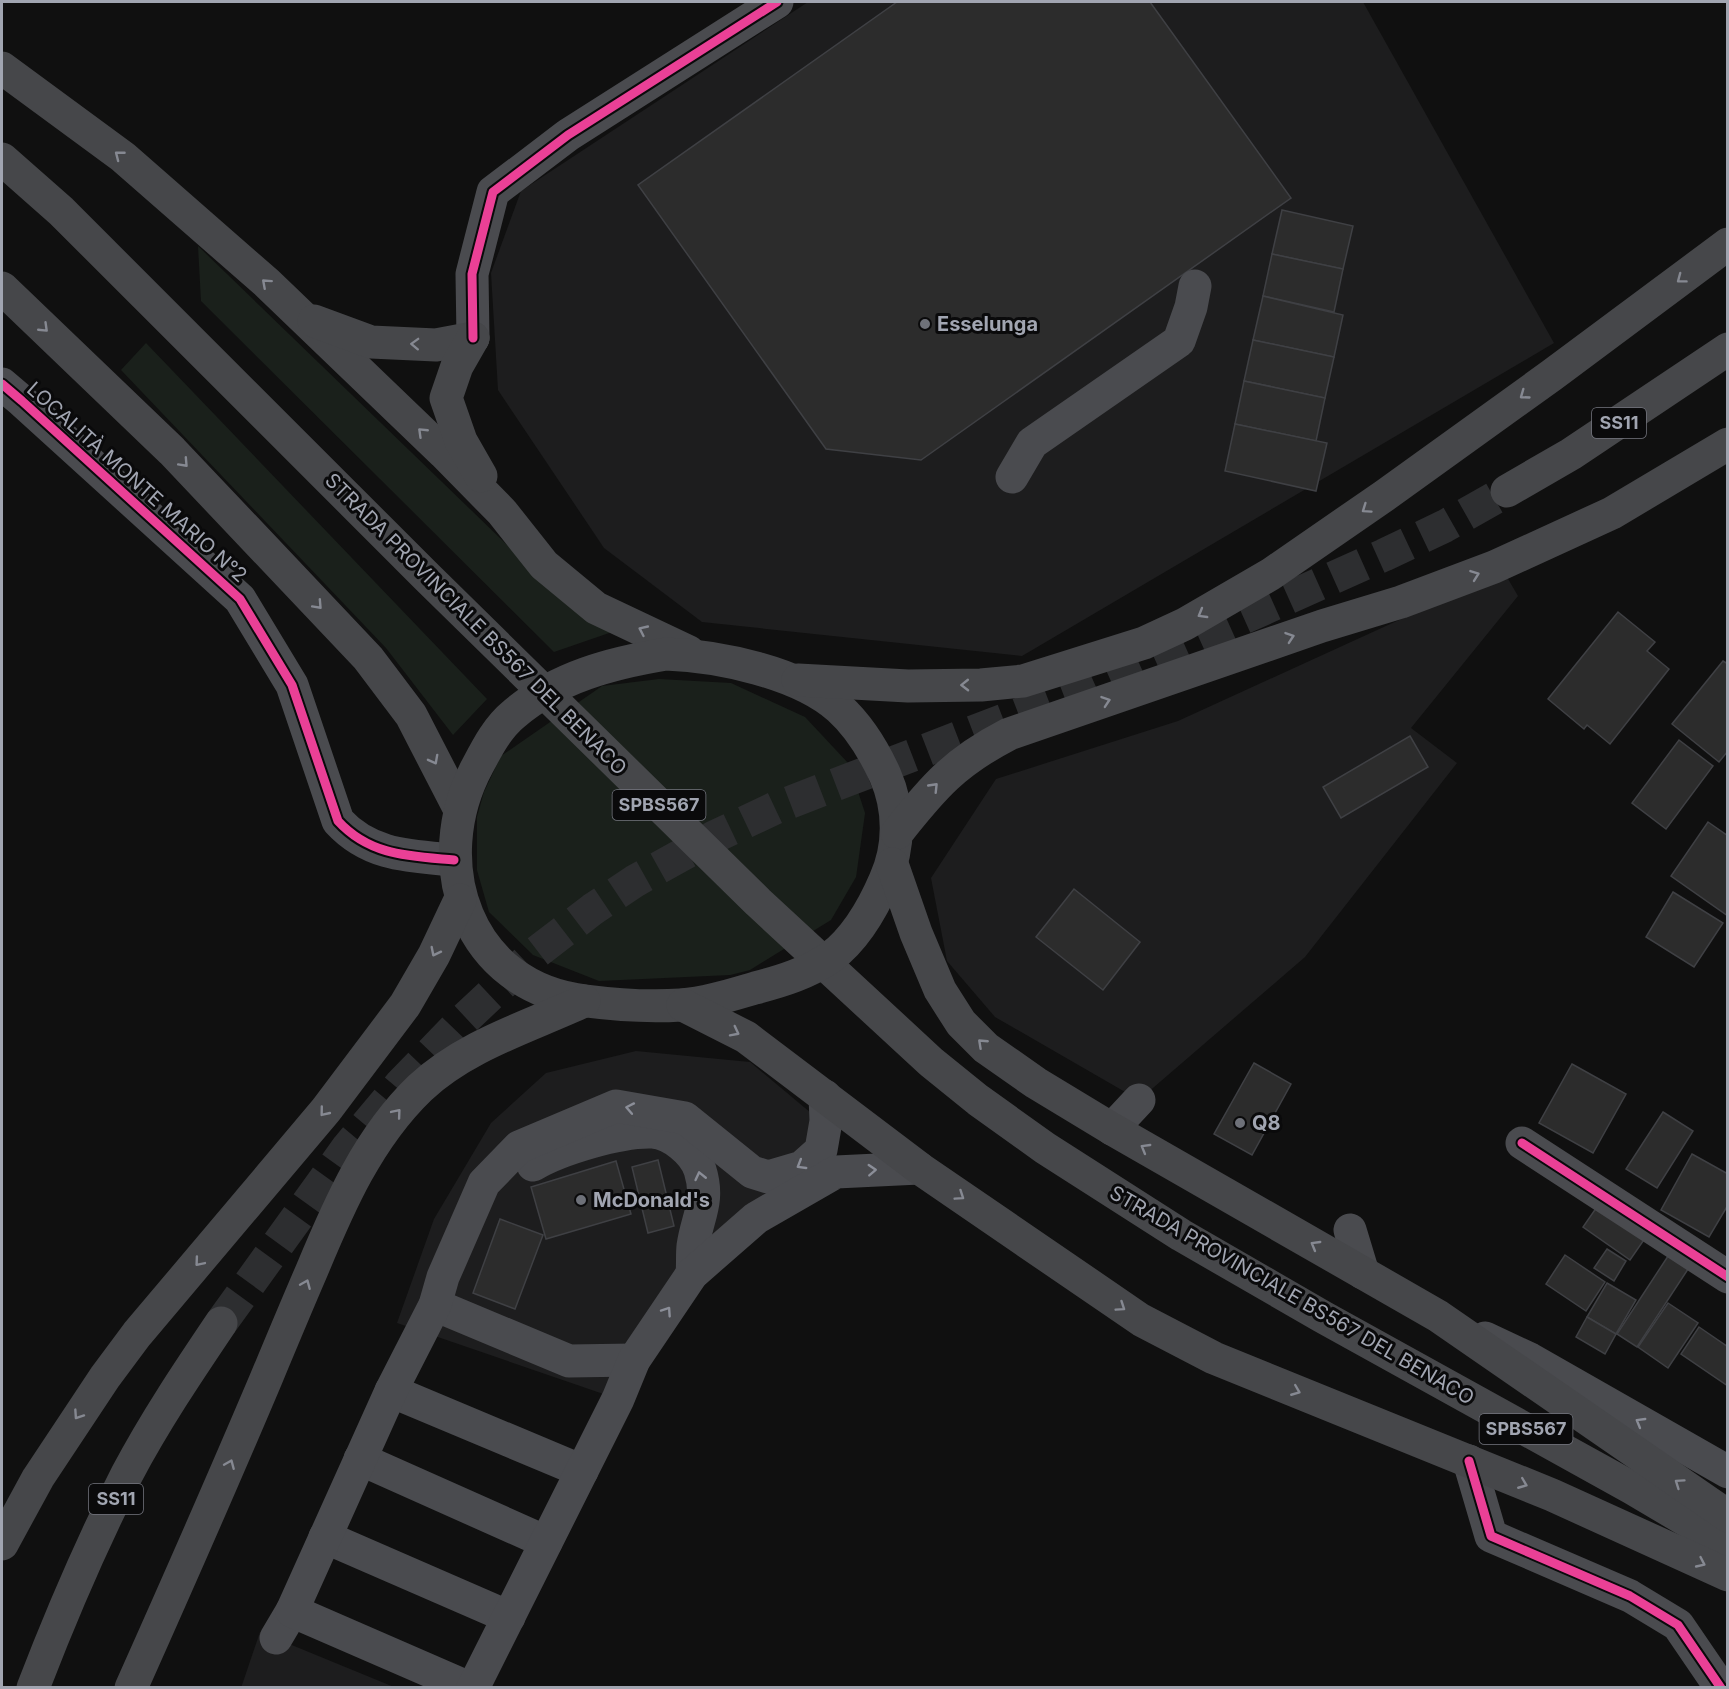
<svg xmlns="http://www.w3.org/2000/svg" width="1729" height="1689" viewBox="0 0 1729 1689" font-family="Inter,sans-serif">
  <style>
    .built { fill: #1d1d1e }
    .green { fill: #1a201b }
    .building { fill: #2c2c2c; stroke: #3f4044; stroke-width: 1.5 }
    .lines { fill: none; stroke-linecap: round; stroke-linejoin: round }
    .highway-tunnel { stroke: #2d2e30; stroke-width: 33; stroke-dasharray: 33 16; stroke-linecap: butt }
    .minor { stroke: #4a4b4f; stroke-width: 33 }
    .highway { stroke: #46474a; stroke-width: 33 }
    .cycleway-casing { stroke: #0a0a0b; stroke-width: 13 }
    .cycleway { stroke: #ea4096; stroke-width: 9 }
    .oneway { stroke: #868992 }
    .oneway2 { stroke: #8b8e98 }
    .poi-dot { fill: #6e7179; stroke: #0a0a0b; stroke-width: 2 }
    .labels { text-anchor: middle; stroke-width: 6; stroke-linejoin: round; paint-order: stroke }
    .shield { fill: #0a0a0b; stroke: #74767f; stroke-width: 1.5 }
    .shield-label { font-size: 18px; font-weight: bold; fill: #a1a5b1 }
    .poi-label { font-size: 20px; font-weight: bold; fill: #a1a5b1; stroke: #0a0a0b; text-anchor: start }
    .street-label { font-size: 20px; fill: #a1a5b1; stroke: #0a0a0b }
  </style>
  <rect width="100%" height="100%" fill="#101010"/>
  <!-- built -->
  <g class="built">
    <polygon points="808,2 1363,2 1554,343 1022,656 702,622 604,548 498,390 491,273 521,191"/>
    <polygon points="1504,572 1518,596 1411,728 1457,763 1305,957 1139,1100 995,1017 947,961 931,878 996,779 1178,721"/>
    <polygon points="636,1051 750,1062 811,1113 836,1172 692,1274 618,1399 397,1323 434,1219 491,1123 546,1073"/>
    <polygon points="260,1632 394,1687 241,1688"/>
  </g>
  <!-- green -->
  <g class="green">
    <polygon points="198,246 563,599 612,632 554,652 201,301"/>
    <polygon points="146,343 487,699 453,735 386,648 121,370"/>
    <polygon points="659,679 731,683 805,717 849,764 865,813 856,877 831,920 750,970 730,975 599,981 533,955 489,912 477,870 477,817 484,792 501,756 602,686"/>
  </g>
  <!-- building -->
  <g class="building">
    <polygon points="897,2 1150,2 1291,198 921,460 826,449 638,185"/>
    <polygon points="1282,210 1353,226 1343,269 1272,254"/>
    <polygon points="1272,254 1343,269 1334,312 1263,296"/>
    <polygon points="1263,296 1343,315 1334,357 1253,340"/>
    <polygon points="1253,340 1334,357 1325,398 1244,381"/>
    <polygon points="1244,381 1325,398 1316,441 1235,424"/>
    <polygon points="1235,424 1327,443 1316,491 1225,471"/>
    <polygon points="1618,612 1655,642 1647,651 1669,669 1610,744 1587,725 1584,729 1548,699"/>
    <polygon points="1723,661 1728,664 1728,751 1719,762 1672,724"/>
    <polygon points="1410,736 1428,767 1341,818 1323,787"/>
    <polygon points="1679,740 1713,766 1666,829 1632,803"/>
    <polygon points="1708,822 1728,836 1728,916 1671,876"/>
    <polygon points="1074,889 1140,942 1103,990 1036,937"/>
    <polygon points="1673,892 1723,923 1694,967 1646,937"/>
    <polygon points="1254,1063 1291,1084 1252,1155 1214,1134"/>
    <polygon points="1572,1064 1626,1094 1593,1153 1539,1123"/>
    <polygon points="1663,1112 1693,1131 1657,1188 1626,1169"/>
    <polygon points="1692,1154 1728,1174 1728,1205 1709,1237 1661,1210"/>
    <polygon points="658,1160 674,1226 648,1233 632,1167"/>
    <polygon points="616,1161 631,1214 546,1239 531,1187"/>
    <polygon points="1601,1201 1648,1234 1630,1260 1583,1227"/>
    <polygon points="500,1219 543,1235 515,1309 473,1293"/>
    <polygon points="1607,1249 1626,1261 1614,1281 1594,1268"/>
    <polygon points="1672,1250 1692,1263 1637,1347 1617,1334"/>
    <polygon points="1565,1255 1605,1282 1586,1311 1546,1284"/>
    <polygon points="1607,1283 1636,1300 1616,1334 1587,1317"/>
    <polygon points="1668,1303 1698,1323 1668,1368 1638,1347"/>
    <polygon points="1587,1317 1616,1334 1605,1354 1576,1337"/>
    <polygon points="1699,1327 1728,1347 1728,1386 1681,1354"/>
  </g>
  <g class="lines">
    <!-- highway-tunnel -->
    <polyline class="highway-tunnel" points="221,1323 348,1147 400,1085 455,1028 533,955 593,909 635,881 714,837 775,808 1082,690 1384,555 1445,526 1507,491"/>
    <!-- minor -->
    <g class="minor">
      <polyline points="473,338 472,274 493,192 568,135 777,2"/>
      <path d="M2,384L22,401L240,599L292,685L338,821C370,856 410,856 454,860"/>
      <polyline points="1012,477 1032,443 1179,341 1191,307 1195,286"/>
      <polyline points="1112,1129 1139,1100"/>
      <polyline points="1522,1143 1728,1277"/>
      <path d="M533,1165C560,1149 620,1131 652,1132C671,1133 694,1152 700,1170C710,1202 697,1217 693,1246C692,1255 693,1265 692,1274"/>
      <polyline points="1350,1230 1363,1273"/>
      <polyline points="435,1305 569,1361 634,1360"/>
      <polyline points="1485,1338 1530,1359 1728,1472"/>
      <polyline points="391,1391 582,1471"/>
      <polyline points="360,1459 546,1542"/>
      <polyline points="1469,1461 1491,1536 1630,1596 1678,1625 1721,1688"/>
      <polyline points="325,1537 509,1617"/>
      <polyline points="276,1638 292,1611"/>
      <polyline points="469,1688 292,1611 391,1391 435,1305 443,1277 484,1183 519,1147 616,1106 685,1118 752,1172 768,1177 802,1167 821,1150 826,1121 825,1096"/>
      <polyline points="473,1688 618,1399 634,1360 692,1274 756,1218 836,1172 919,1168"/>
    </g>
    <!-- highway -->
    <g class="highway">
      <polyline points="2,68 123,157 267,283 444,453 502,512 544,565 596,608 689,652"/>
      <polyline points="2,159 61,211 427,577 758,902 931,1062 978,1100 1045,1148 1181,1235 1323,1317 1632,1488 1728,1545"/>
      <polyline points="2,288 172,451 368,658 411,715 460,810"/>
      <polyline points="314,321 371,342 436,345 473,338"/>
      <polyline points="473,338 457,366 446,398 461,441 481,476"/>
      <polyline points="1507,491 1571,454 1728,349"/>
      <path d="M666,654C718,656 798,672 839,708C859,726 874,751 885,775C900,809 900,847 885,880C873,908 856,938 831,957C808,973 782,981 755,988C731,995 706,1003 681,1005C650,1007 617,1005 586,1001C467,988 425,863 478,765C488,746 498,727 514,714C557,677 612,663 666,654Z"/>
      <polyline points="798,680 908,686 981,685 1023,681 1144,643 1185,624 1271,574 1384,496 1552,375 1728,244"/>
      <path d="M897,833C934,786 955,762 1009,734L1322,626L1401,602L1494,567L1612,513L1728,444"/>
      <polyline points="892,864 916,933 940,990 961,1023 986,1048 1036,1083 1112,1129 1438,1316 1728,1516"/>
      <polyline points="683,1005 746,1037 919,1168 1141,1320 1214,1358 1552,1495 1728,1575"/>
      <polyline points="2,1544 38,1478 105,1377 137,1334 326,1110 405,1005 434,955 460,900"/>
      <path d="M33,1688C61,1615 92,1543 127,1474C155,1421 188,1372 221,1323"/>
      <path d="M131,1688C177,1585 222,1483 266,1379C281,1343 296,1307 312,1270C339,1205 368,1138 420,1088C466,1045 528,1027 584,1001"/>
    </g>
    <!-- cycleway casing -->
    <g class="cycleway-casing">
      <g id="cycleway">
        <polyline points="473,338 472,274 493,192 568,135 777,2"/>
        <path d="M2,384L22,401L240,599L292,685L338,821C370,856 410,856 454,860"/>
        <polyline points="1522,1143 1728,1277"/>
        <polyline points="1469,1461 1491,1536 1630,1596 1678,1625 1721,1688"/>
      </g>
    </g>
    <!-- cycleway -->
    <use href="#cycleway" class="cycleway"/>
  </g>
  <!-- one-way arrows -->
  <defs><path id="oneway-chevron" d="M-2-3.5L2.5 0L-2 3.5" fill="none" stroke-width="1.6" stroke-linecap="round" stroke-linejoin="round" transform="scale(1.5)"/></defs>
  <g class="oneway">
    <use href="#oneway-chevron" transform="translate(119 155) rotate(-142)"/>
    <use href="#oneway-chevron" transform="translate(1681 279) rotate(143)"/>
    <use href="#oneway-chevron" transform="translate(266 283) rotate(-138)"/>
    <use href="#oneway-chevron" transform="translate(44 328) rotate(44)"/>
    <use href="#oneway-chevron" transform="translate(415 344) rotate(-178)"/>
    <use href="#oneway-chevron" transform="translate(1524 395) rotate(144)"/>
    <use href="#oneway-chevron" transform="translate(422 432) rotate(-136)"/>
    <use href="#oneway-chevron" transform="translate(184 463) rotate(47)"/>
    <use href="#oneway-chevron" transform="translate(1366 509) rotate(145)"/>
    <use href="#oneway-chevron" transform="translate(1475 575) rotate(-20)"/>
    <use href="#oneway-chevron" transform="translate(318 605) rotate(47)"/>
    <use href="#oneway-chevron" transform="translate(1202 614) rotate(150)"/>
    <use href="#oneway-chevron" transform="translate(643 630) rotate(-155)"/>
    <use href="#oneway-chevron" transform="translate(1290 637) rotate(-19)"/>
    <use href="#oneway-chevron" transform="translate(965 685) rotate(179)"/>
    <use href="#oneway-chevron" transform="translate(1106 701) rotate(-19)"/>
    <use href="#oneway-chevron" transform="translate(434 760) rotate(62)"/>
    <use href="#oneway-chevron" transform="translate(934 787) rotate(-46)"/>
    <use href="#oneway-chevron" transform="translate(435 952) rotate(117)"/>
    <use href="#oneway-chevron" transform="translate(735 1032) rotate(27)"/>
    <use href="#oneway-chevron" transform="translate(982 1043) rotate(-137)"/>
    <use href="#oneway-chevron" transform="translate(324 1112) rotate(129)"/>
    <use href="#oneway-chevron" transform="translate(397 1113) rotate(-50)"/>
    <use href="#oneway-chevron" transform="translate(1145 1148) rotate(-150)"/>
    <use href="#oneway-chevron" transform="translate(960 1196) rotate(34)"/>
    <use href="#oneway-chevron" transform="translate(1315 1245) rotate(-150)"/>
    <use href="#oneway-chevron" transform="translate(199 1262) rotate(130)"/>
    <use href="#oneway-chevron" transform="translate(306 1284) rotate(-67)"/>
    <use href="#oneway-chevron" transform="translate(1121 1307) rotate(34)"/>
    <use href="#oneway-chevron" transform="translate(1296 1391) rotate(22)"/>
    <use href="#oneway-chevron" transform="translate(78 1415) rotate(124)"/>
    <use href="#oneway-chevron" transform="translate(230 1464) rotate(-67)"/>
    <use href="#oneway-chevron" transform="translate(1679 1483) rotate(-145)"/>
    <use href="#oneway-chevron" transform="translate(1523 1484) rotate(22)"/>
    <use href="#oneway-chevron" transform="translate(1701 1563) rotate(25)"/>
  </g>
  <g class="oneway2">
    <use href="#oneway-chevron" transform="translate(630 1108) rotate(-169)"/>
    <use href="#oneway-chevron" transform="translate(801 1165) rotate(149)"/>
    <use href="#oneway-chevron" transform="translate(872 1170) rotate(-3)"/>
    <use href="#oneway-chevron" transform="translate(700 1176) rotate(-103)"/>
    <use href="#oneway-chevron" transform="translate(667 1311) rotate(-56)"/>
    <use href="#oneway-chevron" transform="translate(1640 1422) rotate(-150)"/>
  </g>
  <!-- markers -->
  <g class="poi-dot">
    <circle cx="925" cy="324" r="6"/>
    <circle cx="1240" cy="1123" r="6"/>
    <circle cx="581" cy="1200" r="6"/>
  </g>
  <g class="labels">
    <!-- shield labels -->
    <g class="shield">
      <rect x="1592" y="408" width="54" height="30" rx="4.5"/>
      <rect x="612.5" y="790" width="93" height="30" rx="4.5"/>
      <rect x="1479.5" y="1414" width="93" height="30" rx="4.5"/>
      <rect x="89" y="1484" width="54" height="30" rx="4.5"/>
    </g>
    <g class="shield-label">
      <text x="1619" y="429">SS11</text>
      <text x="659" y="811">SPBS567</text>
      <text x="1526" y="1435">SPBS567</text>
      <text x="116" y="1505">SS11</text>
    </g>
    <!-- poi labels -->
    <g class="poi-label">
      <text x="937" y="331">Esselunga</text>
      <text x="1252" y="1130">Q8</text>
      <text x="593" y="1207">McDonald's</text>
    </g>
    <!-- street labels -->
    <g class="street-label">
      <text transform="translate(137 482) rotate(42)" y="7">LOCALITÀ MONTE MARIO N°2</text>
      <text transform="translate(476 624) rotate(45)" y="7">STRADA PROVINCIALE BS567 DEL BENACO</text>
      <text transform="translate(1292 1295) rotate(30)" y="7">STRADA PROVINCIALE BS567 DEL BENACO</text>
    </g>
  </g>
  <!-- border -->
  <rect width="1729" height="1689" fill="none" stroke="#a1a5b1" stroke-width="6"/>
</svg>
